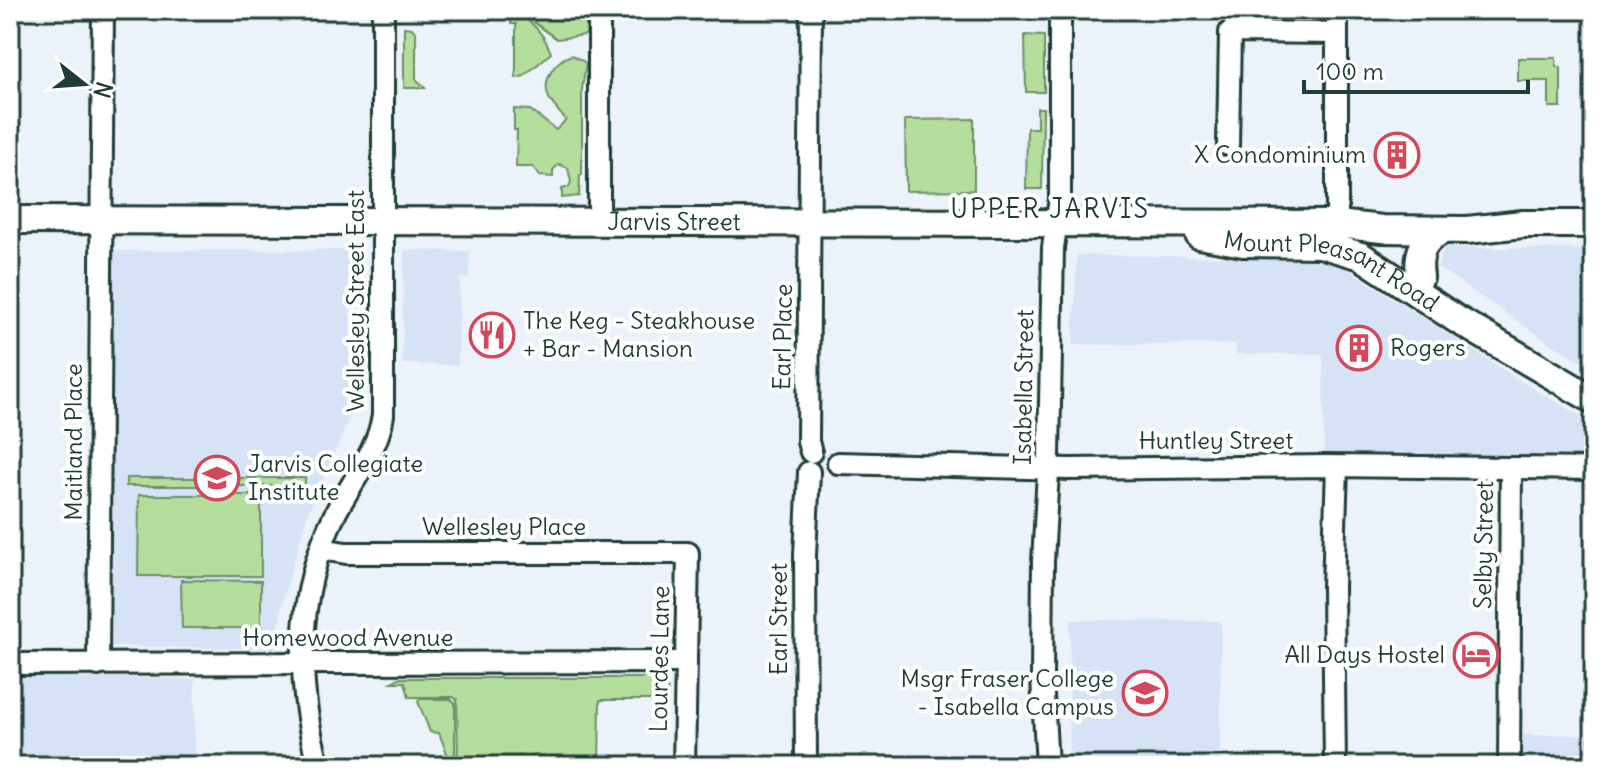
<svg xmlns="http://www.w3.org/2000/svg" width="1604" height="776" viewBox="0 0 1604 776" font-family="Delius,sans-serif">
  <style>
    .built { fill: #d6e2f5 }
    .green { fill: #b4de9c; stroke: #6a8e68; stroke-width: 2 }
    .lines { fill: none; stroke-linecap: round; stroke-linejoin: round }
    .minor-casing { stroke: #1f3d34; stroke-width: 26 }
    .major-casing { stroke: #1f3d34; stroke-width: 32 }
    .minor { stroke: #fff; stroke-width: 20 }
    .major { stroke: #fff; stroke-width: 26 }
    .labels { text-anchor: middle; stroke-width: 8; stroke-linejoin: round; paint-order: stroke }
    .poi-label { font-size: 24px; fill: #1f3d34; stroke: #fff; text-anchor: end }
    .street-label { font-size: 24px; fill: #1f3d34; stroke: #fff }
    .neighbourhood-label { font-size: 26px; letter-spacing: 2px; fill: #1f3d34; stroke: #fff }
  </style>
  <rect width="100%" height="100%" fill="#ecf2fa"/>
  <filter id="ink" filterUnits="userSpaceOnUse"><feTurbulence type="fractalNoise" baseFrequency=".0125" numOctaves="2"/><feDisplacementMap in="SourceGraphic" scale="16" xChannelSelector="R" yChannelSelector="G"/><feConvolveMatrix kernelMatrix="1 2 1 2 8 2 1 2 1" color-interpolation-filters="sRGB"/></filter>
  <g filter="url(#ink)">
    <!-- built -->
    <g class="built">
      <polygon points="1445,247 1594,250 1594,368 1553,345 1437,267"/>
      <polygon points="350,250 351,415 308,513 282,603 276,649 112,646 112,251"/>
      <polygon points="404,250 470,251 469,278 460,278 458,365 402,364"/>
      <polygon points="1077,255 1231,257 1321,261 1341,265 1538,392 1594,423 1594,457 1324,454 1323,354 1236,354 1236,344 1073,345"/>
      <polygon points="1070,620 1221,621 1220,766 1069,766"/>
      <polygon points="14,676 195,679 194,766 13,766"/>
      <polygon points="1523,735 1594,735 1594,766 1524,766"/>
    </g>
    <!-- green -->
    <g class="green">
      <path d="M499,10C524,11 543,30 551,53L524,76L516,78V24H511V16L499,14Z"/>
      <polygon points="517,10 586,10 586,35 557,39"/>
      <polygon points="404,27 412,28 416,33 416,79 425,88 404,88"/>
      <polygon points="1025,35 1044,36 1044,92 1026,92"/>
      <path d="M572,55L586,63L582,89V175H580L579,196L562,198V189L569,187L571,182L568,168L559,164L553,170V177L540,176L533,167H516L517,130H514V109L530,110L556,130L566,120C560,113 553,106 549,98C541,80 555,60 572,55Z"/>
      <polygon points="1518,58 1556,58 1556,67 1561,67 1561,107 1549,107 1549,81 1518,81"/>
      <polygon points="1037,108 1043,108 1042,189 1026,189 1027,128 1037,128"/>
      <polygon points="974,119 974,190 906,191 905,120"/>
      <rect x="126" y="478" width="179" height="8"/>
      <polygon points="139,495 261,495 261,576 138,576"/>
      <polygon points="181,580 261,581 261,628 182,628"/>
      <polygon points="399,678 661,678 667,684 668,700 600,700 599,766 458,766 457,699 453,697 409,697 405,682 392,682"/>
      <polygon points="420,699 451,699 455,703 455,762 451,764 439,733 430,732 418,701"/>
    </g>
    <g class="lines">
      <!-- minor casing -->
      <g class="minor-casing">
        <g id="minor">
          <polyline points="599,10 599,221"/>
          <polyline points="1228,145 1230,32 1336,33"/>
          <polyline points="1337,224 1337,10"/>
          <polyline points="811,452 808,442 811,10"/>
          <polyline points="838,463 1069,469 1326,466 1594,469"/>
          <polyline points="321,549 346,553 688,553 684,766"/>
          <polyline points="10,664 686,662"/>
          <polyline points="98,665 103,10"/>
          <path d="M319,766C295,684 296,592 335,514C351,482 378,451 383,415V10"/>
          <polyline points="806,766 805,555 809,472"/>
          <polyline points="1047,766 1042,678 1043,562 1049,454 1053,248 1060,198 1060,10"/>
          <polyline points="1335,766 1333,587 1337,467"/>
          <polyline points="1509,766 1511,469"/>
        </g>
      </g>
      <!-- major casing -->
      <g class="major-casing">
        <g id="major">
          <path id="s1" d="M10,220L1337,224L1382,229L1467,230L1523,224H1594"/>
          <path id="s2" d="M1199,235L1243,243L1320,244L1361,256L1456,319L1594,400"/>
          <path d="M1420,277C1417,253 1422,239 1444,230"/>
        </g>
      </g>
      <!-- minor -->
      <use href="#minor" class="minor"/>
      <!-- major -->
      <use href="#major" class="major"/>
    </g>
  </g>
  <!-- icons -->
  <defs>
    <g id="building-ring" transform="scale(2.3)"><circle r="9.5" fill="#fff" stroke="#d1495b" stroke-width="1.5"/><path d="M-4-6H4V6H1V3H-1V6H-4ZM-2.5-4.3h1.7v1.8h-1.7ZM.8-4.3h1.7v1.8H.8ZM-2.5-1h1.7V.8h-1.7ZM.8-1h1.7V.8H.8Z" fill="#d1495b"/></g>
    <g id="restaurant-ring" transform="scale(2.3)"><circle r="9.5" fill="#fff" stroke="#d1495b" stroke-width="1.5"/><path d="M-5-6h1v4h1v-4h1v4h1v-4h1v5L-1.5 .5V6h-2V.5L-5-1ZM5-6V6H3V1.5H1.5Q1.5-4 5-6Z" fill="#d1495b"/></g>
    <g id="school-ring" transform="scale(2.3)"><circle r="9.5" fill="#fff" stroke="#d1495b" stroke-width="1.5"/><path d="M0-5L7-2L0 1L-7-2ZM-4 1L0 2.5L4 1V4Q0 6-4 4Z" fill="#d1495b"/></g>
    <g id="hotel-ring" transform="scale(2.3)"><circle r="9.5" fill="#fff" stroke="#d1495b" stroke-width="1.5"/><path d="M-6-4.5h1.5V1H6V5H4.5V3h-9V5H-6ZM-4 0a1.8 1.8 0 1 1 3.6 0ZM.5 0V-2.5h3Q6-2.5 6 0Z" fill="#d1495b"/></g>
  </defs>
  <g fill-rule="evenodd">
    <use href="#building-ring" x="1397" y="155"/>
    <use href="#restaurant-ring" x="492" y="335"/>
    <use href="#building-ring" x="1359" y="348"/>
    <use href="#school-ring" x="217" y="478"/>
    <use href="#hotel-ring" x="1476" y="655"/>
    <use href="#school-ring" x="1145" y="693"/>
  </g>
  <g class="labels">
    <!-- poi labels -->
    <g class="poi-label">
      <text x="1366" y="163">X Condominium</text>
      <text x="523" y="329" text-anchor="start">The Keg - Steakhouse<tspan x="523" dy="28">+ Bar - Mansion</tspan></text>
      <text x="1390" y="356" text-anchor="start">Rogers</text>
      <text x="248" y="472" text-anchor="start">Jarvis Collegiate<tspan x="248" dy="28">Institute</tspan></text>
      <text x="1445" y="663">All Days Hostel</text>
      <text x="1114" y="687">Msgr Fraser College<tspan x="1114" dy="28">- Isabella Campus</tspan></text>
    </g>
    <!-- street labels -->
    <g class="street-label">
      <text dy="8" stroke="none"><textPath href="#s1" startOffset="664">Jarvis Street</textPath></text>
      <text dy="8" stroke="none"><textPath href="#s2" startOffset="140">Mount Pleasant Road</textPath></text>
      <text transform="translate(356 301) rotate(-90)" y="8">Wellesley Street East</text>
      <text transform="translate(783 337) rotate(-89)" y="8">Earl Place</text>
      <text transform="translate(1024 387) rotate(-89)" y="8">Isabella Street</text>
      <text x="1216" y="449">Huntley Street</text>
      <text transform="translate(74 442) rotate(-90)" y="8">Maitland Place</text>
      <text x="504" y="535">Wellesley Place</text>
      <text transform="translate(1484 545) rotate(-89)" y="8">Selby Street</text>
      <text transform="translate(779 619) rotate(-90)" y="8">Earl Street</text>
      <text x="348" y="646">Homewood Avenue</text>
      <text transform="translate(660 659) rotate(-89)" y="8">Lourdes Lane</text>
    </g>
    <!-- neighbourhood labels -->
    <g class="neighbourhood-label">
      <text x="1050" y="218">UPPER JARVIS</text>
    </g>
  </g>
  <!-- margin -->
  <rect width="1604" height="776" fill="none" stroke="#fff" stroke-width="40"/>
  <rect x="20" y="20" width="1564" height="736" fill="none" stroke="#1f3d34" stroke-width="3" filter="url(#ink)"/>
  <!-- north arrow -->
  <g transform="translate(84 84) rotate(107)" stroke="#ffffff" stroke-width="6" paint-order="stroke">
  <path d="M0-6L14 30L0 20L-14 30Z" fill="#1f3d34"/>
  <text y="-12" font-size="22" font-weight="bold" text-anchor="middle" fill="#1f3d34">N</text>
  </g>
  <!-- scale -->
  <path d="M1304 80v12h224v-12" fill="none" stroke="#1f3d34" stroke-width="4"/>
  <text x="1316" y="80" font-size="24" fill="#1f3d34" stroke="#ffffff" stroke-width="6" paint-order="stroke">100 m</text>
</svg>
